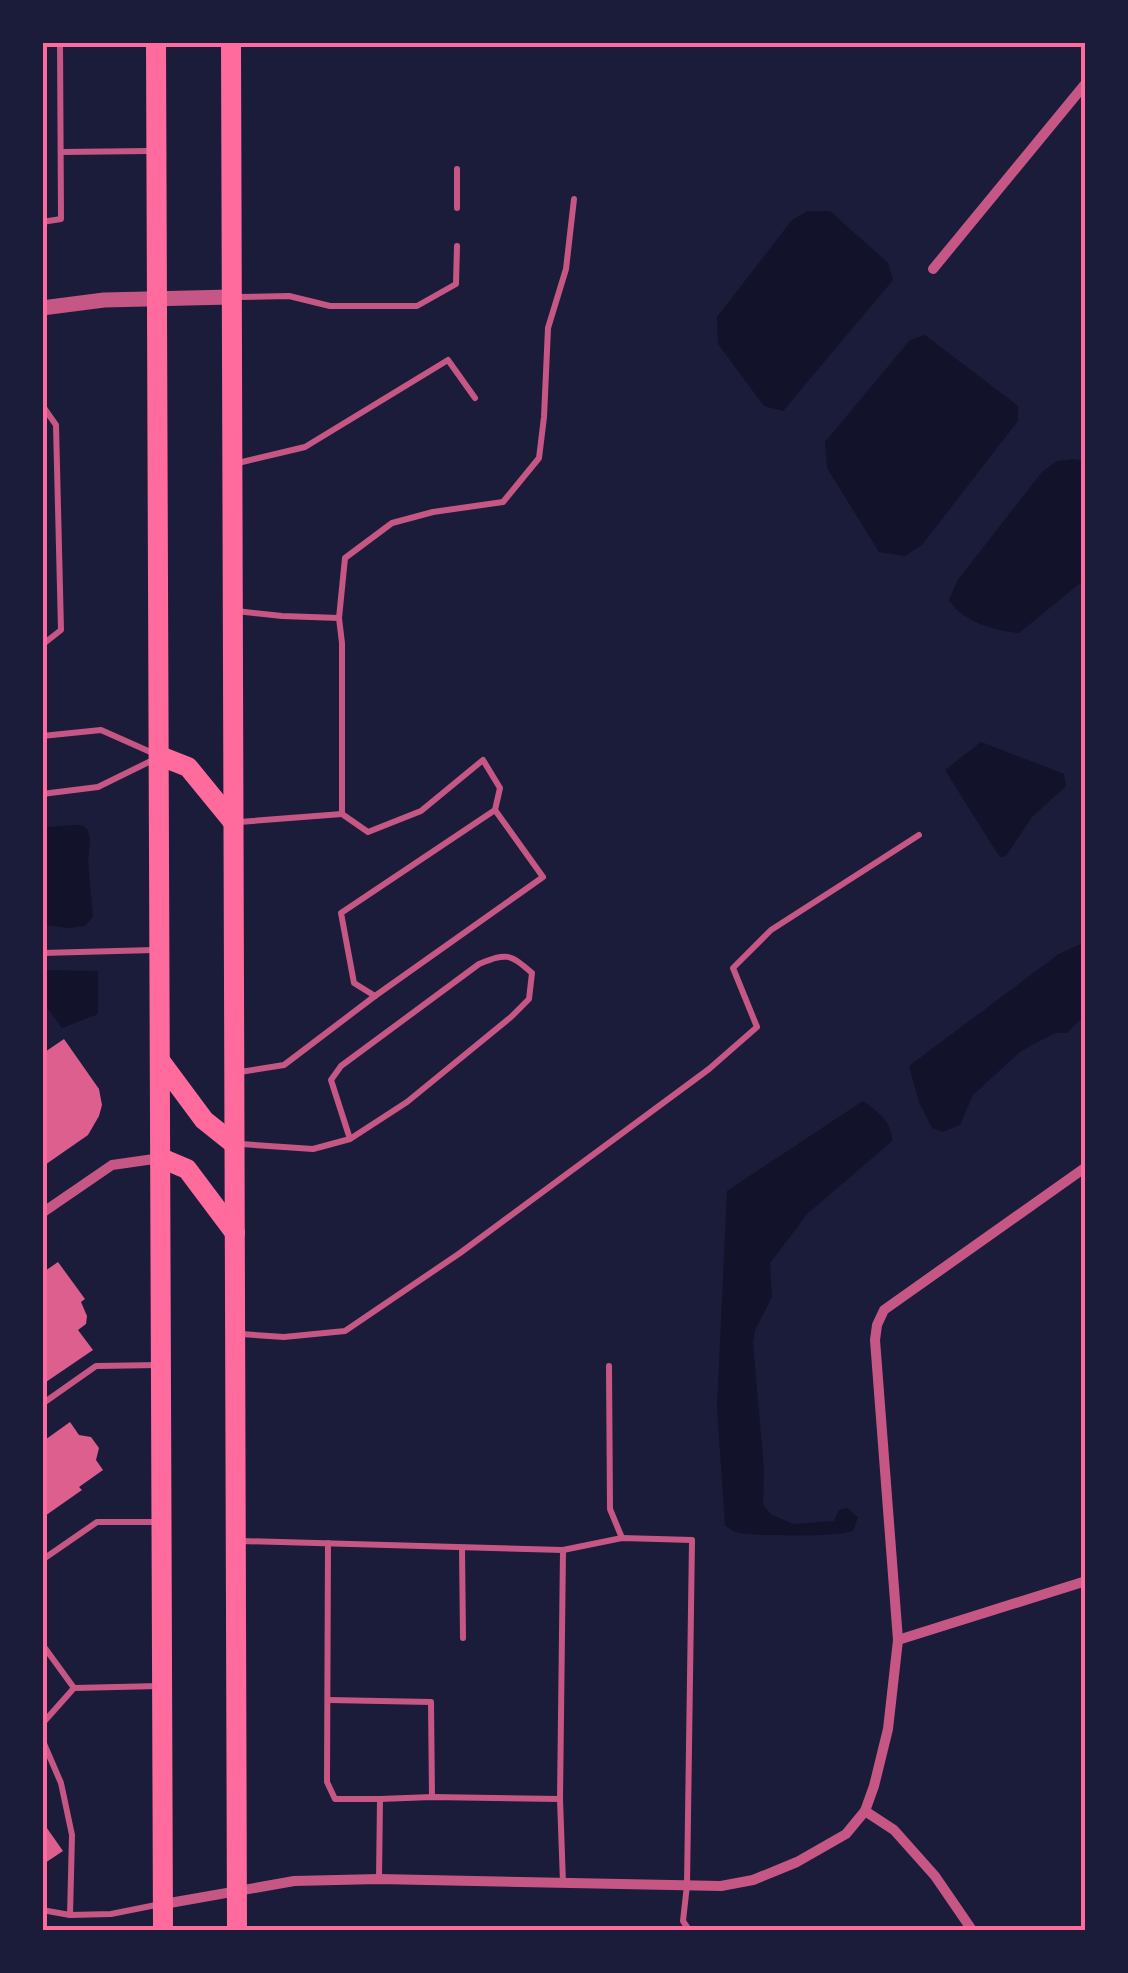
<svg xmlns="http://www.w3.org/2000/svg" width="1128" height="1973" viewBox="0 0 1128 1973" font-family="'Space Grotesk',sans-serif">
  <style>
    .water { fill: #12122b }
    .building { fill: #dd5f8e }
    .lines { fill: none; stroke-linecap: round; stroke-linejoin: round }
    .service { stroke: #c65784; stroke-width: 6 }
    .minor { stroke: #c65784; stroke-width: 10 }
    .tertiary { stroke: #c65784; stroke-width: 15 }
    .primary { stroke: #ff6b9d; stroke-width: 20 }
    .neatline { fill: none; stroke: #ff6b9d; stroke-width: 4 }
  </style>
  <rect width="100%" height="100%" fill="#1b1b3a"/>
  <!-- water -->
  <g class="water">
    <polygon points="808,211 830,211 888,263 893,280 783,411 764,406 718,344 717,317 792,220"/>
    <polygon points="925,335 1018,406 1018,421 922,545 905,556 879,552 827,468 825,442 910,340"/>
    <path d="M1076,459L1085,462V579L1019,633C993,630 964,623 949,600L957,581L1042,472L1057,461Z"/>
    <polygon points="981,742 1064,774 1066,786 1032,817 1006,856 1000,857 992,845 945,770"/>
    <polygon points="73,825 82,825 88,830 90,840 88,863 93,917 85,926 69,928 45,925 42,923 43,832 47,827"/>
    <polygon points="1085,942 1085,1015 1067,1033 1055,1033 1021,1051 973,1095 960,1125 942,1132 932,1128 919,1102 909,1066 1059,954"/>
    <polygon points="44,970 98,971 98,1014 62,1028 43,1002"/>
    <path d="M863,1101C878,1112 892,1121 892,1141L808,1213L770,1263L772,1297L755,1330L753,1343L764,1470L763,1504L770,1514L793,1524L834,1521L839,1510L847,1508L858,1517L853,1531C839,1537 758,1536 739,1533C732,1531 731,1530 725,1525L717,1408L727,1191Z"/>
  </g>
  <!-- building -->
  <g class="building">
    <polygon points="64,1039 99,1089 102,1105 99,1116 88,1135 42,1167 42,1054"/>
    <polygon points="58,1262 85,1299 81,1302 87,1316 86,1324 78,1330 93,1350 46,1382 42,1377 42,1273"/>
    <polygon points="70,1422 79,1435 91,1437 99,1448 96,1460 103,1470 79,1487 82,1490 42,1518 42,1442"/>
    <polygon points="42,1821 63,1851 42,1865"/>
  </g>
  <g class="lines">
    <!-- service -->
    <g class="service">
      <polyline points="42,43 43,42"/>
      <polyline points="61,152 150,151"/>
      <polyline points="457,208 457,169"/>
      <polyline points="42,222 61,219 60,42"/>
      <polyline points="238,297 289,296 330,306 417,306 456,284 457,246"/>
      <polyline points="42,405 56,425 61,630 42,645"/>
      <polyline points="238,463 305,447 448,360 475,398"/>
      <polyline points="236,611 282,616 339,618 342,643 342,814 239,822"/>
      <polyline points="339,618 345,558 392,523 433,512 503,502 539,458 544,417 548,328 566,269 574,199"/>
      <polyline points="42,736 101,730 155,754"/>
      <polyline points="42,794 98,787 155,759"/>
      <polyline points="342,814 368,832 421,811 483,760 500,788 495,810 341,913 354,983 375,996 543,877 495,810"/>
      <polyline points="42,953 154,950"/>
      <polyline points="240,1072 284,1065 375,996"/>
      <path d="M241,1144L313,1149L350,1139L407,1102L511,1017L529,999L532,973C509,953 507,953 479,964L341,1066L331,1080L350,1139"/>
      <polyline points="241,1334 284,1337 345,1331 460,1253 709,1069 757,1027 733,968 771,930 919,835"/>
      <polyline points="609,1366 610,1509 622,1538"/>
      <polyline points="42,1404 96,1366 159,1365"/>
      <polyline points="241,1541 563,1550 560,1799 563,1883"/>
      <polyline points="328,1543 327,1782 335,1799 380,1799"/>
      <polyline points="462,1548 463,1638"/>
      <polyline points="563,1550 622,1538 692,1540 687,1885 683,1921 689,1930"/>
      <polyline points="42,1560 97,1522 159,1522"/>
      <polyline points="42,1644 74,1688 159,1686"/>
      <polyline points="329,1700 431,1702 432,1797"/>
      <polyline points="42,1724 74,1688"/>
      <polyline points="42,1739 61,1783 72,1835 70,1915 111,1914 161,1904"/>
      <polyline points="379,1879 380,1799 432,1797 560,1799"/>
      <polyline points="42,1910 70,1915"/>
    </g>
    <!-- minor -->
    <g class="minor">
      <polyline points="933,269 1086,83"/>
      <polyline points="42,1213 112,1165 161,1158"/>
      <polyline points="898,1640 1086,1581"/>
      <polyline points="865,1811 894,1830 935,1876 972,1930"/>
      <polyline points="164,1904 294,1881 379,1879 721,1886 753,1880 797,1862 846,1834 865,1811 874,1786 888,1729 898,1640 875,1340 877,1325 884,1310 1086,1167"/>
    </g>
    <!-- tertiary -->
    <polyline class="tertiary" points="42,308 104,300 231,297"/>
    <!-- primary -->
    <g class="primary">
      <polyline points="156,42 163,1930"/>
      <polyline points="231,42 237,1930"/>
      <polyline points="160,756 188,767 233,822"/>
      <polyline points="161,1062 204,1120 234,1144"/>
      <polyline points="161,1158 187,1169 235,1233"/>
    </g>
  </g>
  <!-- border -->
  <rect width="1128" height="1973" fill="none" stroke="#1b1b3a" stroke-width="90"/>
  <rect x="45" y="45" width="1038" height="1883" class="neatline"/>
</svg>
